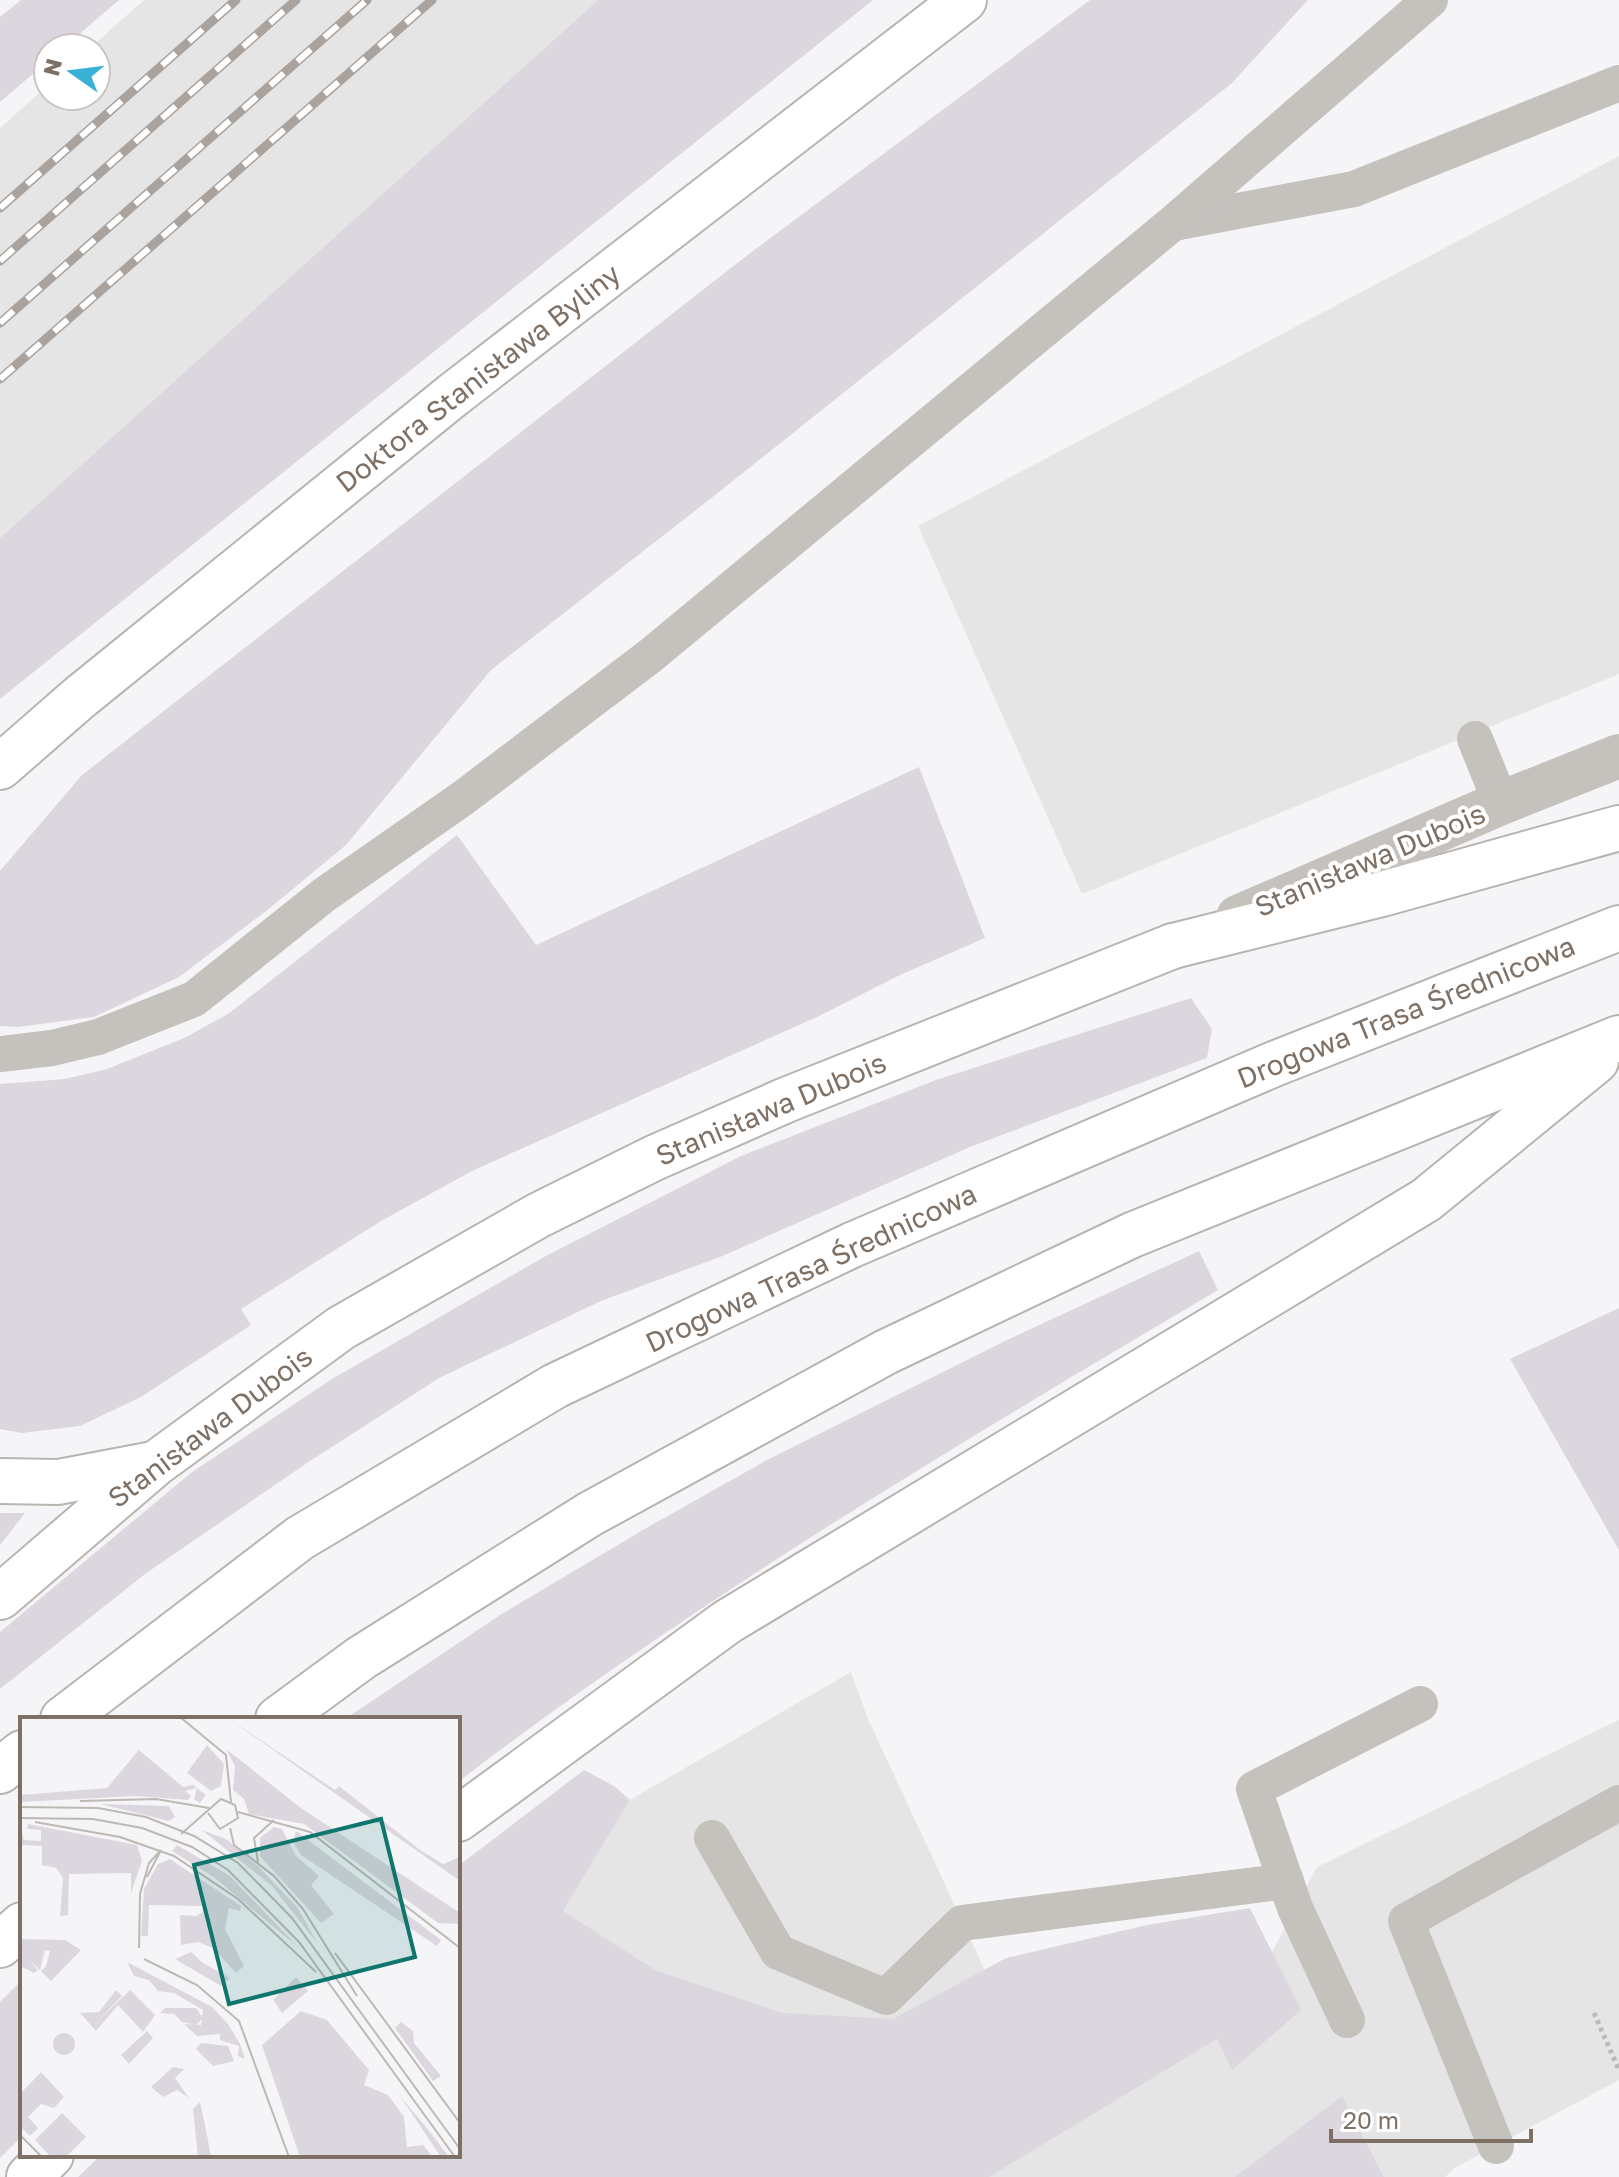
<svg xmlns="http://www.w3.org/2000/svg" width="1619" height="2177" viewBox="0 0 1619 2177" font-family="'Golos Text',sans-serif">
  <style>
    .built { fill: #e6e5e6 }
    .green { fill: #dcd7de }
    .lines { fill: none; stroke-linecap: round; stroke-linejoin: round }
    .secondary-casing { stroke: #bab4b0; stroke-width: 48 }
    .primary-casing { stroke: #b8b3af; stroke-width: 48 }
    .path { stroke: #bcb9b6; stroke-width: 5; stroke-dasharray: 4 4; stroke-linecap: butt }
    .service { stroke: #c5c1bd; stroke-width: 36 }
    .minor { stroke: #c5c1bd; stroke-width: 44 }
    .secondary { stroke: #fff; stroke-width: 44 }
    .primary { stroke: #fff; stroke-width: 44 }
    .rail-casing { stroke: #aaa39d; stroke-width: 9 }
    .rail { stroke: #fff; stroke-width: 6; stroke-dasharray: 18; stroke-linecap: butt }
    .labels { text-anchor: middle; stroke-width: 8; stroke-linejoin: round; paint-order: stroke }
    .street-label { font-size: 28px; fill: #7e7065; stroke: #fff }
    .inset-road { fill: none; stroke: #beb8b4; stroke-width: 2 }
    .view { fill: #0f766e; fill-opacity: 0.15; stroke: #0f766e; stroke-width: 4 }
    .inset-edge { fill: none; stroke: #7e7065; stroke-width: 4 }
  </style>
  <rect width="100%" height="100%" fill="#f5f5f8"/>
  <!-- built -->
  <g class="built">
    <polygon points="144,0 598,0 0,538 0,128 48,85 48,96 96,96 96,48 90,48"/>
    <polygon points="1619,156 1619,674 1082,894 918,526"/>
    <polygon points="851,1672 868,1719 1043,2095 1272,1952 1317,1867 1619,1720 1619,2080 1456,2167 1445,2177 424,2177 458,2155 551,1930 630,1800"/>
  </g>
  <!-- green -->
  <g class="green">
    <polygon points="21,0 119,0 63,48 48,48 48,61 0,102 0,17"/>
    <polygon points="598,0 873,0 0,699 0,538"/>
    <polygon points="1090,0 1308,0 1232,83 719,492 491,670 346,845 270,908 179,977 94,1017 18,1027 0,1026 0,871 82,775 745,257"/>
    <polygon points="919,767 985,938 900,975 817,1017 474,1170 381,1221 241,1309 251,1325 141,1397 80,1426 22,1433 0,1429 0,1084 65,1079 107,1069 184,1038 228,1014 457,835 536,945"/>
    <polygon points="1191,998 1212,1029 1207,1058 970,1147 720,1257 601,1301 441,1377 310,1461 145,1574 0,1689 0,1632 192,1472 332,1379 544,1257 741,1156 936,1080"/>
    <path d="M1199,1251L1218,1290C958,1444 698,1598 458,1782V1719H345L500,1615L648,1527L767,1460L1007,1340Z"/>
    <polygon points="1619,1308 1619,1550 1510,1359"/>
    <polygon points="0,1513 25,1513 0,1545"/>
    <polygon points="584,1770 614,1786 630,1800 563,1911 655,1970 783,2013 893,2019 1006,1958 1147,1925 1250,1908 1301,2010 1232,2070 1217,2039 989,2177 78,2177 101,2155 458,2155 458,1866"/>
    <polygon points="22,1980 22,2136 0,2158 0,2002"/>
    <polygon points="1342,2096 1384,2177 1235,2177"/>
  </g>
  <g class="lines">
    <!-- secondary casing -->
    <g class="secondary-casing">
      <g id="secondary">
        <polyline points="0,767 79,698 453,395 964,0"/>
        <polyline points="0,1481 58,1482 153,1464"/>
        <polyline points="0,1597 155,1464 341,1328 539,1215 654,1158 786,1100 1173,946"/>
      </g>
    </g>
    <!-- primary casing -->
    <g class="primary-casing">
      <g id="primary">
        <polyline points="1173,946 1382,894 1619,828"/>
        <polyline points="63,1719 300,1538 555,1386 852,1245 1274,1064 1619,928"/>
        <polyline points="278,1719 361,1658 590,1514 886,1352 1132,1235 1619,1038"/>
        <polyline points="0,1771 22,1753"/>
        <polyline points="458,1819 727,1622 1426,1200 1596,1061"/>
        <polyline points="0,1945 22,1925"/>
        <polyline points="29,2177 51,2155"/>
      </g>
    </g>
    <!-- path -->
    <polyline class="path" points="1594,2013 1619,2070"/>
    <!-- service -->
    <g class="service">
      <polyline points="1174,223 1354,189 1619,83"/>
      <polyline points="1475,739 1501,803"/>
      <polyline points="0,1054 52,1048 98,1037 194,999 324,895 463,798 650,656 1173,223 1430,0"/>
      <polyline points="712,1838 778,1952 886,1997 962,1923 1286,1881"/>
      <polyline points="1347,2020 1295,1908 1254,1789 1420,1704"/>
      <polyline points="1496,2146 1406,1921 1619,1803"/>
    </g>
    <!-- minor -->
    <polyline class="minor" points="1238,917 1501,803 1619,756"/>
    <!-- secondary -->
    <use href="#secondary" class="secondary"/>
    <!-- primary -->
    <use href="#primary" class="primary"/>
    <!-- rail casing -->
    <g class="rail-casing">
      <g id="rail">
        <polyline points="0,208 236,0"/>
        <polyline points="0,261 296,0"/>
        <polyline points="0,323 367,0"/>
        <polyline points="0,379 432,0"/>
      </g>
    </g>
    <!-- rail -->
    <use href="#rail" class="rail"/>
  </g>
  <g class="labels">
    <!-- street labels -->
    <g class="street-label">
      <text transform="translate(478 378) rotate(-38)" y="10">Doktora Stanisława Byliny</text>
      <text transform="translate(1370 860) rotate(-23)" y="10">Stanisława Dubois</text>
      <text transform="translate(1406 1012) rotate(-22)" y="10">Drogowa Trasa Średnicowa</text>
      <text transform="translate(771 1109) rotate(-23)" y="10">Stanisława Dubois</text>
      <text transform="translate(811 1268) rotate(-25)" y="10">Drogowa Trasa Średnicowa</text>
      <text transform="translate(210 1427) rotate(-37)" y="10">Stanisława Dubois</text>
    </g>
  </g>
  <!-- overview -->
  <g transform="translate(20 1717)">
    <rect width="440" height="440" fill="#f5f5f8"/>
    <path d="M206,0L315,73L319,69L400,133L423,147L440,140V164ZM187,28L204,47L201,69L191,74L167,56ZM206,32L281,91L440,196V207L418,206L284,107L229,97L224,82L213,73L215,49ZM119,33L163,70L173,68L186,78L180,86L174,82L177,71L165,74L171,79L168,83L115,79L0,85V78L87,71ZM80,87L149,89L155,100L149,104ZM0,107L4,123L21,124V113L7,112L8,107L117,128L122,144L111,176V156L49,157L48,198L40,199L43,161L36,151L22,148V129L0,128ZM254,110L262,112L276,139L299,159L291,168L314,197L301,206L240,139V121ZM182,113L206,122L238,149L277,190L298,227L252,169ZM276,114L421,223L417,229L281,138L273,125ZM157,128L210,159L279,231L195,161L152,134ZM150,142L221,189L220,194L209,191L205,212L224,249L216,256L193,231L178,225L161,228L160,198L176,199L183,195L182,189L129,188L128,219H121L124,172L138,147ZM0,222L45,223L61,233L31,264L21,254L26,249L30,234L25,233L20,253L8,242L18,253L14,256L2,250ZM171,235L183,246L210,261L201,269L155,242ZM107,245L192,290L208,307L220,327L225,342L218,339L219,329L200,323V317L177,319L164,307L181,308L183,293L154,276L138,274L129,263L114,259ZM276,260L288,274L262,296L253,283ZM96,273L102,279L75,307L110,273L135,298L123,315L98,288L76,314L60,296L79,295ZM145,291H176L183,301L176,308L162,305L154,297L140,296ZM281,294L307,303L349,353L344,368L368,378L384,400L387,430L403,428L413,440H280L242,328ZM381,305L393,314L394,326L421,359L413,364L375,311ZM127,314L133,321L109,347L101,338ZM33 327a11 11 0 1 1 22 0a11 11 0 1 1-22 0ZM181,326L208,329L214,344L193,349L176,332ZM153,350L164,352L155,361L169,381L157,373L143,380L131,370ZM21,355L44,380L34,391L21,387L8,400L18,411L10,419L0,409V377ZM380,379L406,410L429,440H421ZM180,385L187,418L191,440H178L173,392ZM42,396L66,420L46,440H31L15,423Z" fill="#dcd7de"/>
    <path class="inset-road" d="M160,0L206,38L211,85M60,84L136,82L189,91M0,90L78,91L126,100L174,119L218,146L272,201L440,432M218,95L290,115L440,231M0,101L73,102L122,111L172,130L208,153L279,225L435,440M15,105L100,120L154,139L218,182L296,255M210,111L214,128L254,159L283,192L337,279M161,117L201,82L215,88L218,101L200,112L188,96M238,145L234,121L254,103M127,160L141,133M119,231L120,177L129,146L141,133M315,236L440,406M124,242L177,268L219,304L269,440M0,418L22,440"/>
    <path class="view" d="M361,102L395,240L209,287L174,148Z"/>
    <rect width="440" height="440" class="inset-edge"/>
  </g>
  <!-- north arrow -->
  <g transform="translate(72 72) rotate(284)"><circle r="38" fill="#ffffff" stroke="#cbc6c1" stroke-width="2"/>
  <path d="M0-6L14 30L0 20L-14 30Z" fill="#38b1d5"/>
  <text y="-12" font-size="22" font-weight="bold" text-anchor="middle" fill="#7e7065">N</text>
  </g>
  <!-- scale -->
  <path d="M1331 2129v12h200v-12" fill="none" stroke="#7e7065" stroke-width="4"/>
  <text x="1343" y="2129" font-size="24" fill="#7e7065" stroke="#ffffff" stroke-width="6" paint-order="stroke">20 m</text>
</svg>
